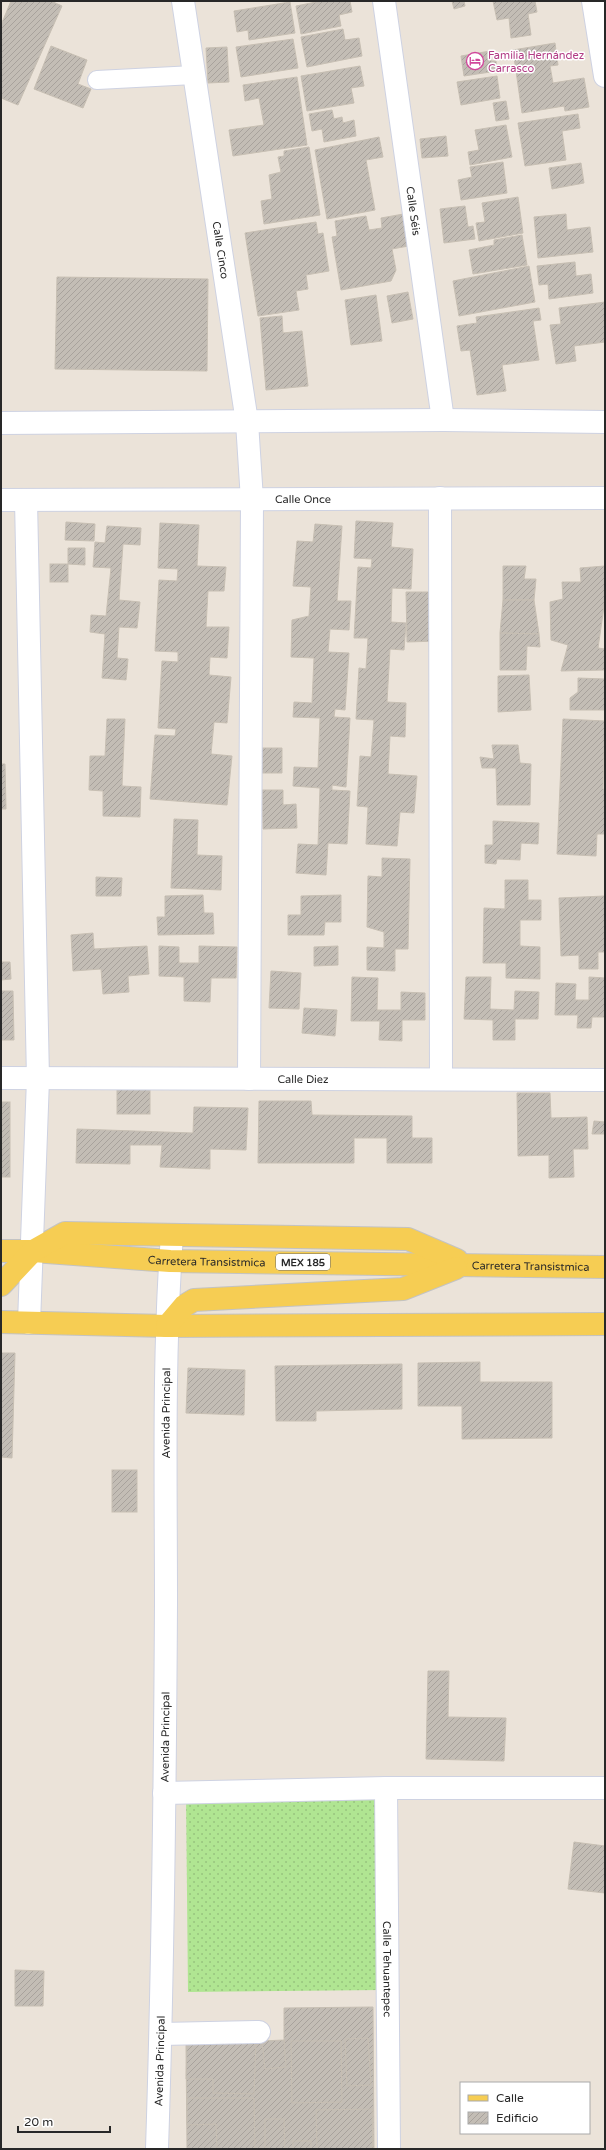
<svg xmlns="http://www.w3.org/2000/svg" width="606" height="2150" viewBox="0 0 606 2150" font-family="'Varela Round',sans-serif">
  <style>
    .grass { fill: url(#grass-dots) }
    .building { fill: url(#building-hatch); stroke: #c7bfb3 }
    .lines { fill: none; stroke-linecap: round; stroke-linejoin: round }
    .service-casing { stroke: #ced2e2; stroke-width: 20 }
    .minor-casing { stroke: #ced2e2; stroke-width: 24 }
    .primary-casing { stroke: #c3c3c3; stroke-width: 24 }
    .service { stroke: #fff; stroke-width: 18 }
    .minor { stroke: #fff; stroke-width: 22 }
    .primary { stroke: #f6cd53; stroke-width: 22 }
    .labels { text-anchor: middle; stroke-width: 3; stroke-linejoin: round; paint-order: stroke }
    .shield { fill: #fff; stroke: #686868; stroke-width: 1 }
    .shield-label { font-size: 10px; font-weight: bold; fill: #282828 }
    .hotel-label { font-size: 11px; fill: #b23c85; stroke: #fff; text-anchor: start }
    .street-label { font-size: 11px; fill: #282828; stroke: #fff }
  </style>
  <defs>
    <pattern id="grass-dots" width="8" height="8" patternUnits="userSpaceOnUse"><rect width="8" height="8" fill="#b0e592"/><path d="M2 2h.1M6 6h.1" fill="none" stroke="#97c47e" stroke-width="1.8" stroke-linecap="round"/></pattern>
    <pattern id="building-hatch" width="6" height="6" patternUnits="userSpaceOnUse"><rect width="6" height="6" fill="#c3bdb5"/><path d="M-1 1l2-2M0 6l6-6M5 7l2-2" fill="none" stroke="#a8a29c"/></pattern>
  </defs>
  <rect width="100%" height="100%" fill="#ebe3d9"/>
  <!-- grass -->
  <polygon class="grass" points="381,1791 383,1990 188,1992 186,1794"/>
  <!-- building -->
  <g class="building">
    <polygon points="11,1 51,1 62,6 18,105 1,98 1,25"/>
    <polygon points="321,1 350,1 352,12 339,15 341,26 301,34 296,6"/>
    <polygon points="452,1 464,1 465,6 454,9"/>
    <polygon points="493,1 535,1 537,12 528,14 531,35 511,38 509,18 497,20"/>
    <polygon points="290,2 295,33 249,40 248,30 237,32 234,11"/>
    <polygon points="343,29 345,40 359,38 362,56 307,67 301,37"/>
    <polygon points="293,39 298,68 241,77 236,47"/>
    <polygon points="555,43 558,65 550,66 553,83 584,78 589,107 565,111 564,106 522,113 513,50"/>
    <polygon points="51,46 87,60 78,84 91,89 83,108 34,89"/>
    <polygon points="227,47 229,82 208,83 206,48"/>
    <polygon points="490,51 491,61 496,61 497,71 464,76 461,56"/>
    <polygon points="360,66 364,86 351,88 354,103 307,111 301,76"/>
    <polygon points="497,76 500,98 461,105 457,82"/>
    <polygon points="297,77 307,145 233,156 229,130 264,125 259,98 245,101 243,85"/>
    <polygon points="506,101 509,119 496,121 493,103"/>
    <polygon points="332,110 334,119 342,117 343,123 354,120 356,136 324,142 322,129 312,131 309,114"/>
    <polygon points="578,114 580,128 562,131 566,160 525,166 518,123"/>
    <polygon points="506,125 512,157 470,165 468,152 479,150 475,130"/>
    <polygon points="446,136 448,156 422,158 420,139"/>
    <polygon points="379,137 383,157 366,160 375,210 327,219 315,150"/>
    <polygon points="309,147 320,215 264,224 261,201 272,199 269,175 281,172 278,157 284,156 284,151"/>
    <polygon points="503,162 507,193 461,200 458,180 472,177 470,167"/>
    <polygon points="581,163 584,183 552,189 549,168"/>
    <polygon points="518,197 523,233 479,241 476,223 485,222 482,203"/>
    <polygon points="465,206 468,227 473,226 475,239 444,243 440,209"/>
    <polygon points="409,213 414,245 392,249 396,270 391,281 341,290 332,237 337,236 335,221 366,216 369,230 382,228 381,218"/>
    <polygon points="566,214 567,230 590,227 593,252 538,258 534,217"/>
    <polygon points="316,222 318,234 323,233 329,271 306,275 308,289 296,291 299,310 258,316 245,233"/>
    <polygon points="522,235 527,265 473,274 469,250 494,245 494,240"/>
    <polygon points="575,262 576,276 591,274 593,293 549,299 548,284 539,285 537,266"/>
    <polygon points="529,266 535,302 459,316 453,281"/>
    <polygon points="57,277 208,279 207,371 55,369"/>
    <polygon points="408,292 413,319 392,323 387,296"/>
    <polygon points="376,295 382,341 351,345 345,300"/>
    <polygon points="605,302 605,342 574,346 576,361 556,364 550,325 561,324 559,308"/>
    <polygon points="539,308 541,320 533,321 539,360 502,365 506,391 477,395 470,350 461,351 457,326 477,323 476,317"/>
    <polygon points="282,316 283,333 302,331 308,386 266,390 260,318"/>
    <polygon points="356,521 393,523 391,547 413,549 411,589 392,588 391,622 406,623 404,650 390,649 387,702 406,703 405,737 390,736 388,774 417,776 414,813 400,812 397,846 366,844 368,807 357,806 360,756 371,757 374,720 356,719 359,668 366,669 368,638 354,638 358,567 371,568 372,559 354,558"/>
    <polygon points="66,522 95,524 94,541 65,540"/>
    <polygon points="160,523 199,525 197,566 226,567 224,591 208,591 206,627 229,627 227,658 210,657 209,675 231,677 227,723 214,722 211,754 232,756 227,805 150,799 155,735 175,736 176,729 158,728 162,661 178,662 178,652 155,651 159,580 177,581 178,569 158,568"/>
    <polygon points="315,524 342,526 337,601 351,601 349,630 330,629 328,652 349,653 345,710 335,709 334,717 350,718 346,787 332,785 332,790 350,791 347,844 328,843 326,875 296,873 298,844 318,845 320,788 293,786 294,767 318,768 320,718 293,717 294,702 312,703 314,658 291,657 292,620 309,616 311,587 293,586 297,541 313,542"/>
    <polygon points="107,526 141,528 140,545 123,544 119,600 140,602 137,628 119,627 117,658 128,659 126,680 102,678 105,634 90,632 91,615 106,616 111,568 93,567 95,542 105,543"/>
    <polygon points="68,548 85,548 85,565 68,564"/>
    <rect x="50" y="564" width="18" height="18"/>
    <polygon points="503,566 526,566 524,579 536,579 534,600 503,600"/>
    <polygon points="605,566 605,600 598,648 605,649 605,670 561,671 568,645 551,640 550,602 563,599 562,582 581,582 580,568"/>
    <polygon points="406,592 438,592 438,641 407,642"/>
    <polygon points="503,600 534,600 539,634 500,633"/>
    <polygon points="500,633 539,634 540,647 527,646 526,670 500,670"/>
    <polygon points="529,675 531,710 498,712 498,676"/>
    <polygon points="578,678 605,679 605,710 570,710 570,698 578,692"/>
    <polygon points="107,719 125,719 122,786 141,787 140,817 103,816 103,791 89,790 90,756 105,756"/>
    <polygon points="563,719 605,721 603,789 605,789 605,834 597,834 596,856 557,854"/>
    <polygon points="492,745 518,745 520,763 531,764 530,805 497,805 496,768 482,768 480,757 494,759"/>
    <polygon points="257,748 282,748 282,773 256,773"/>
    <polygon points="1,764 5,764 6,809 1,809"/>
    <polygon points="262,790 283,790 283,805 296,804 297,828 263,829"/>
    <polygon points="174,819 198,820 197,855 222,856 221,890 171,888"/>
    <polygon points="493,821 539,823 538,844 521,843 520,860 497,859 496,864 485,863 485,845 493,845"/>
    <polygon points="382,858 410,859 408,949 395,949 395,971 367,970 367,947 384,948 384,932 367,927 368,876 382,877"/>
    <polygon points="96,877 122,878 121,896 96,896"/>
    <polygon points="505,880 528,880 528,900 541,900 541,920 520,920 520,946 540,947 540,979 506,978 506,963 483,963 484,908 505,909"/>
    <polygon points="203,895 204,913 213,913 214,934 158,935 157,917 165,917 165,896"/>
    <polygon points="341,895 341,922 325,922 324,935 288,935 288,915 301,915 301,896"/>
    <polygon points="605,896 605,952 598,952 598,969 579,969 579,955 561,956 559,898"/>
    <polygon points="93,933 94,949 147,946 149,974 128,976 129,992 103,994 101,969 73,971 71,935"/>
    <polygon points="159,946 179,947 179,963 199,963 199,946 237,947 236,978 211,978 210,1002 184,1001 184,977 159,976"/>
    <polygon points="338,946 338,965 314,966 314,947"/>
    <polygon points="1,962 10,962 11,979 1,980"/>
    <polygon points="271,971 301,973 299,1009 269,1008"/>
    <polygon points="352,977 378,978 377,1010 401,1010 401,992 425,993 425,1020 402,1020 402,1041 379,1040 380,1021 351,1021"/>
    <polygon points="466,977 491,977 490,1009 514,1010 515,991 539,992 538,1019 515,1019 515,1040 493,1040 493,1020 464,1019"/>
    <polygon points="589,977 605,978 605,1017 592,1017 591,1028 577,1028 578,1015 555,1015 556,983 576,984 575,1000 589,1000"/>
    <polygon points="1,991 13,991 14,1040 1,1040"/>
    <polygon points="304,1008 337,1010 335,1036 302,1033"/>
    <rect x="117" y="1089" width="33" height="25"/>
    <polygon points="517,1093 550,1093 551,1118 587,1117 588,1149 573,1149 574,1177 549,1178 549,1155 518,1156"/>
    <polygon points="259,1101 311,1101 312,1115 412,1116 412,1138 432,1138 432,1163 387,1163 387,1138 354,1138 354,1163 258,1163"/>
    <rect x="1" y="1102" width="9" height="75"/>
    <polygon points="194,1107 248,1108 246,1150 210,1149 210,1169 160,1167 162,1145 130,1145 130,1164 76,1163 77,1129 193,1133"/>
    <polygon points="594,1121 605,1122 605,1134 592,1134"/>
    <polygon points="1,1353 15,1353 12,1458 1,1457"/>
    <polygon points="480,1362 480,1382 552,1382 552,1438 462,1439 462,1406 418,1406 418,1363"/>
    <polygon points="402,1364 402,1409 316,1411 316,1421 276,1421 275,1366"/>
    <polygon points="188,1368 245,1370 244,1415 186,1413"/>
    <rect x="112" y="1470" width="25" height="42"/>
    <polygon points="428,1671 449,1671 448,1717 506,1718 504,1761 426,1759"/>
    <polygon points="574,1842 605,1846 605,1893 568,1889"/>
    <polygon points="15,1970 44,1971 43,2006 15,2006"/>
    <polygon points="373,2007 374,2149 187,2149 186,2044 284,2043 284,2008"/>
    <polygon points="368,2038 371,2085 347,2086 345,2039"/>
    <polygon points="284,2040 286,2067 265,2069 262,2041"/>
    <polygon points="187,2041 256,2043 254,2094 213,2093 213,2079 186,2079"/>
    <polygon points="291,2041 341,2041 342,2102 292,2103"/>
    <polygon points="187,2098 254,2098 255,2149 217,2149 216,2124 187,2125"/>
    <polygon points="372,2109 373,2149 317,2149 316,2110"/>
    <polygon points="265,2119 284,2119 285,2149 265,2149"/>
    <rect x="293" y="2141" width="18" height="8"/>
  </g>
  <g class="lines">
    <!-- service casing -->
    <g class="service-casing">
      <polyline id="service" points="97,80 194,75"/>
    </g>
    <!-- minor casing -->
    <g class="minor-casing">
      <g id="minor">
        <path id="s1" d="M183,1L247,422L252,500L249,1079"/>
        <path id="s2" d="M384,1L443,420"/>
        <polyline points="593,1 605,76"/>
        <polyline points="1,423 443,420 605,422"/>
        <polyline points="440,498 441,1079"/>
        <path id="s3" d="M1,500L605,498"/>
        <polyline points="26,500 38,1079 29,1323"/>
        <path id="s4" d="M1,1078L605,1080"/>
        <path id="s5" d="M386,1788L389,2149"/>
        <polyline points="164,1793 386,1788 605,1788"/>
        <polyline points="161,2034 259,2032"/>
        <path id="s6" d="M157,2149C163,1967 165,1785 166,1603C166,1480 163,1358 172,1235"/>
      </g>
    </g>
    <!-- primary casing -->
    <g class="primary-casing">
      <g id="primary">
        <path id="s7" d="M1,1251H33L170,1261L605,1267"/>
        <polyline points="1,1285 33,1251 65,1233 408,1239 457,1260"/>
        <polyline points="1,1322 167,1326 605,1324"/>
        <polyline points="167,1326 184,1306 194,1300 403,1289 456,1268"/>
      </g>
    </g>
    <!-- service -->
    <use href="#service" class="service"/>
    <!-- minor -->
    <use href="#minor" class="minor"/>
    <!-- primary -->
    <use href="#primary" class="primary"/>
  </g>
  <!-- icons -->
  <defs>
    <g id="hotel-ring" transform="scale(0.9)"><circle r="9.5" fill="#fff" stroke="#d1479c" stroke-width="1.5"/><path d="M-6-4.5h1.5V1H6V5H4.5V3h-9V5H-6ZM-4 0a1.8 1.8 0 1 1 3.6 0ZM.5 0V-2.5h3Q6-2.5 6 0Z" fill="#d1479c"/></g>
  </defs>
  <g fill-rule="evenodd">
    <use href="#hotel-ring" x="475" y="61"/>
  </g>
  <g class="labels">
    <!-- shield labels -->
    <rect class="shield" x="276" y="1254" width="54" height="16" rx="3"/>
    <g class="shield-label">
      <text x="303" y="1266">MEX 185</text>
    </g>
    <!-- hotel labels -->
    <g class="hotel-label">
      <text x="488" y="59">Familia Hernández<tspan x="488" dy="13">Carrasco</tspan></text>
    </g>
    <!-- street labels -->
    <g class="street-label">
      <text dy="4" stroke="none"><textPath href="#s2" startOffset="212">Calle Séis</textPath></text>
      <text dy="4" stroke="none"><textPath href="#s1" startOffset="252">Calle Cinco</textPath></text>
      <text dy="4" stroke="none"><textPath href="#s3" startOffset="302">Calle Once</textPath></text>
      <text dy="4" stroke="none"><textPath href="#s4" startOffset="302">Calle Diez</textPath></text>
      <text dy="4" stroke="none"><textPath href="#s7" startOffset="206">Carretera Transistmica</textPath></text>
      <text dy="4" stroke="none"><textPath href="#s7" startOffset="530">Carretera Transistmica</textPath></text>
      <text dy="4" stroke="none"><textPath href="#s6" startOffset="736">Avenida Principal</textPath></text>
      <text dy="4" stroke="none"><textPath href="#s6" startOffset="412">Avenida Principal</textPath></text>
      <text dy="4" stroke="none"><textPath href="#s5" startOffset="181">Calle Tehuantepec</textPath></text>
      <text dy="4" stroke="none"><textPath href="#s6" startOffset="88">Avenida Principal</textPath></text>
    </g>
  </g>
  <!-- border -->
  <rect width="606" height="2150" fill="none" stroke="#282828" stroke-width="4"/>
  <!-- legend -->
  <rect x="460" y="2082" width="130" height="52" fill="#ffffff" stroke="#a9a9a9"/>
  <rect x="468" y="2095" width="20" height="6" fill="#f6cd53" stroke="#a9a9a9"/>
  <text x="496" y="2102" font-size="12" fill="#282828">Calle</text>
  <rect x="468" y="2112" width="20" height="12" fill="url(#building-hatch)" stroke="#a9a9a9"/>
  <text x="496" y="2122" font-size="12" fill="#282828">Edificio</text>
  <!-- scale -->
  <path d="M18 2126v6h92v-6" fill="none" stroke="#282828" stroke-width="2"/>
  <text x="24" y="2126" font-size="12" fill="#282828" stroke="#ffffff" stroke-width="3" paint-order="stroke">20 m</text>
</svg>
